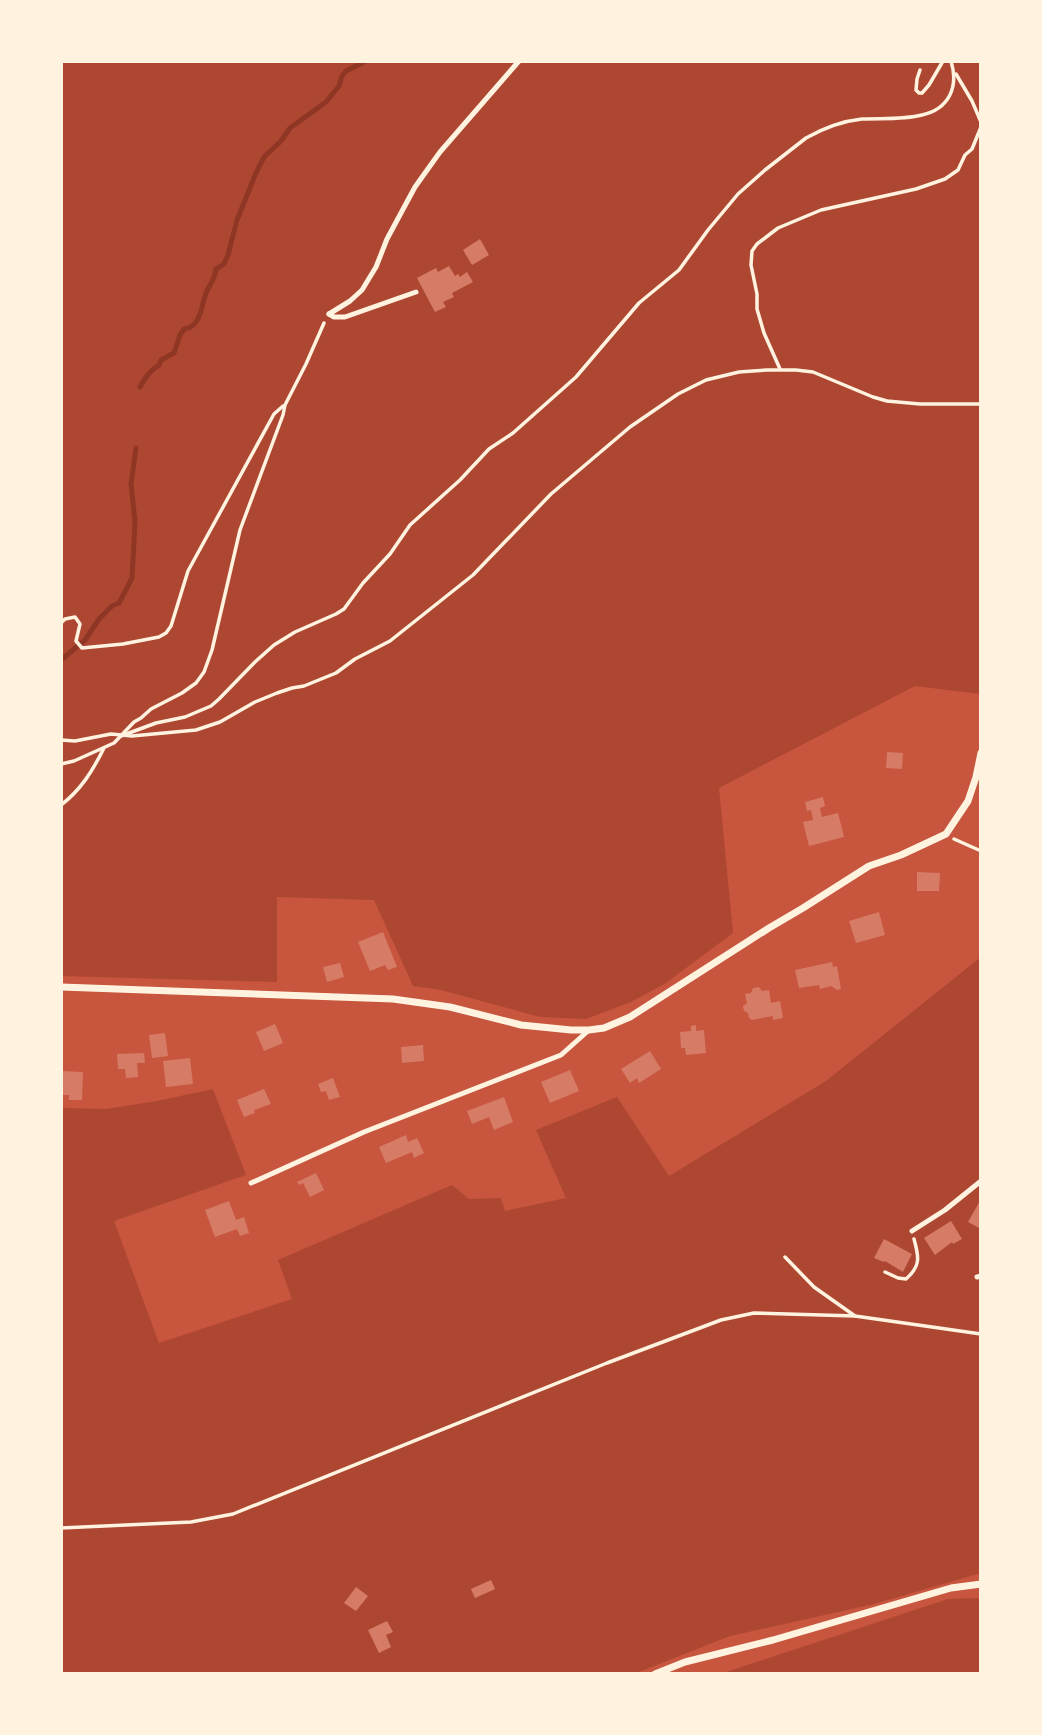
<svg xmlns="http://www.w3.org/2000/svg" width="1042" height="1735" viewBox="0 0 1042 1735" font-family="'Noto Serif',serif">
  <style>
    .green { fill: #ae4732 }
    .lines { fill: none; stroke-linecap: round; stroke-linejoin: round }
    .stream { stroke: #8f3625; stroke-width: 5 }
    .building { fill: #d67c66 }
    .path { stroke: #fff3e0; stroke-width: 3.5 }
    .service { stroke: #fff3e0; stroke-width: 5 }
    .minor { stroke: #fff3e0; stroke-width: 7 }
  </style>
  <rect width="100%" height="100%" fill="#c8553d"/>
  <!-- green -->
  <g class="green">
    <polygon points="61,61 981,61 980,694 915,686 719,788 733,933 666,983 631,1002 586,1019 540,1017 441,990 413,986 374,900 277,897 277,982 61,976"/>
    <polygon points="981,957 981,1573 874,1604 730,1636 634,1674 61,1674 61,1108 106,1109 157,1101 213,1089 246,1175 114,1221 159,1343 292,1299 278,1260 452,1185 469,1199 501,1198 505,1211 566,1198 536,1130 617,1097 669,1176 826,1081"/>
    <polygon points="981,1598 981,1674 720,1674 948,1599"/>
  </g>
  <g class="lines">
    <!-- stream -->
    <g class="stream">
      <path d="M140,387C145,378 150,370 159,365L161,360L174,353L180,335L184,329C200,327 201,309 205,296C208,285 215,281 216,269L224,264L228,255L237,220L256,173L264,157L281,141L290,128L326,102L339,86L342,76L346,71L366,61"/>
      <polyline points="61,660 85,640 99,619 112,606 119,603 132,578 135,522 131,484 136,448"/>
    </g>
  </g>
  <!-- building -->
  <g class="building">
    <polygon points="480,239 489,255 472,265 463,250"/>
    <polygon points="449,266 455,276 458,274 460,277 467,272 473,282 452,293 454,297 443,302 446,307 435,312 417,278 436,268 438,272"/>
    <polygon points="887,752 903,753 902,769 886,768"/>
    <polygon points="823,797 825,806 820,808 822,817 838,813 844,837 809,846 803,822 813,820 811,810 807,811 805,802"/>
    <polygon points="917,872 940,873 939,891 917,891"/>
    <polygon points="879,912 885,935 856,943 849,921"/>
    <polygon points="383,932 397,967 388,970 385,965 370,971 358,942"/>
    <polygon points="832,962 833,967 837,966 841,989 837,990 831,986 820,989 819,985 799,988 795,970"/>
    <polygon points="340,963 344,977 327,982 323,967"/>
    <polygon points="759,987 762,991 769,990 771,1003 780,1001 783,1018 773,1020 773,1016 752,1020 749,1018 748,1013 744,1011 743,1006 747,1003 745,994 751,993 753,988"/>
    <polygon points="275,1024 283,1043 264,1051 256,1032"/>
    <polygon points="696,1025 696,1031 704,1030 706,1053 686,1055 685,1048 681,1048 680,1032 691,1031 691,1026"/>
    <polygon points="165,1033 168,1056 152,1058 149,1035"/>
    <polygon points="423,1045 424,1061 402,1063 401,1047"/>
    <polygon points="650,1051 661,1069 639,1083 637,1078 630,1083 621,1069"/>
    <polygon points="144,1053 145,1063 137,1063 138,1077 126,1078 125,1069 118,1069 117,1054"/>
    <polygon points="190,1058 193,1084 166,1087 163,1061"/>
    <polygon points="570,1070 579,1091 550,1103 541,1082"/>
    <polygon points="61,1071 83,1072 82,1100 69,1100 69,1095 61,1095"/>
    <polygon points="333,1078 340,1097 329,1100 326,1091 321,1092 318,1084"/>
    <polygon points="264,1089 271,1104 254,1110 255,1113 244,1117 237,1100"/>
    <polygon points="504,1097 513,1122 494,1130 489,1117 472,1124 467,1111"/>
    <polygon points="406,1135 408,1142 417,1138 424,1153 414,1158 412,1152 386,1163 379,1147"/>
    <polygon points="316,1173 324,1190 310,1197 303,1183 299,1185 297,1182"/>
    <polygon points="981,1199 981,1229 968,1222"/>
    <polygon points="229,1201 236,1220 244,1217 249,1233 240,1236 237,1229 215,1237 205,1210"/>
    <polygon points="951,1221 962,1239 953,1244 952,1242 935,1255 924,1238"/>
    <polygon points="884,1239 912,1254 903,1272 885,1261 884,1262 874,1258"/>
    <polygon points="491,1580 495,1589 475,1598 471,1589"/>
    <polygon points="356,1587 368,1596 356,1611 344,1603"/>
    <polygon points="387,1621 393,1632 386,1635 391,1647 379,1653 368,1630"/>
  </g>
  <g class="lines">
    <!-- path -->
    <g class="path">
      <polyline points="920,70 917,79 916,90 919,93 922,93 929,85 943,61"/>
      <polyline points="956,74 972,101 981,122"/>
      <polyline points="780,369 764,333 757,309 757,294 751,265 752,251 757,244 778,228 821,210 916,189 945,179 958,170 965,155 972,149 981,127"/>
      <polyline points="61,623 65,619 75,617 80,624 76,641 82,648 123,644 159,637 166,633 171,626 188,571 274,414 283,406"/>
      <path d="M121,736L156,723L185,717L211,706L219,699L255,662L274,645L295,632L336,614L344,609L363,583L390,554L410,525L460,480L489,449L513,433L576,377L639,303L679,270L708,230L738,194L765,170L806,138C822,129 843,121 862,119C882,118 903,120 922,115C949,109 959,87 951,61"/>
      <polyline points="61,740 75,741 111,734 132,736 196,730 220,722 255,702 277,693 292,688 304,686 336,673 355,659 390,641 473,575 551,494 630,427 678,394 706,380 739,372 767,370 796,370 813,372 873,397 887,401 920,404 981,404"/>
      <polyline points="61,764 74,761 114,743 134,722 141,718 151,709 182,693 196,683 204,672 212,650 240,530 283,415 285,405 306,364 324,323"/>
      <path d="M61,805C81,790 93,770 104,748"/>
      <polyline points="954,839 981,851"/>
      <polyline points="785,1257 814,1287 855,1316 981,1334"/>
      <path d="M885,1272L898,1278L906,1279C921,1266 919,1257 914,1239"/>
      <polyline points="61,1528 191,1522 233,1514 607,1363 721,1320 754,1313 855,1316"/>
    </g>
    <!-- service -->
    <g class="service">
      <polyline points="329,314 350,301 362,290 376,267 387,239 415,187 440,152 519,61"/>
      <polyline points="329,314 334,317 345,317 416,292"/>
      <polyline points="251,1183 364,1132 561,1055 589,1030"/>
      <polyline points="912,1231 945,1210 981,1181"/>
      <polyline points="977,1277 981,1276"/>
    </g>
    <!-- minor -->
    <g class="minor">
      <polyline points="61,987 393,999 450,1007 521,1025 571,1030 589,1030 604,1028 630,1017 769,928 803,908 869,866 901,855 946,834 968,801 976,777 981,753"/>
      <polyline points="655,1674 685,1662 773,1640 951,1588 981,1584"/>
    </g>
  </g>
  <!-- border -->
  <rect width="1042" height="1735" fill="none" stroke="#fff3e0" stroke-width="126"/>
</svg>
